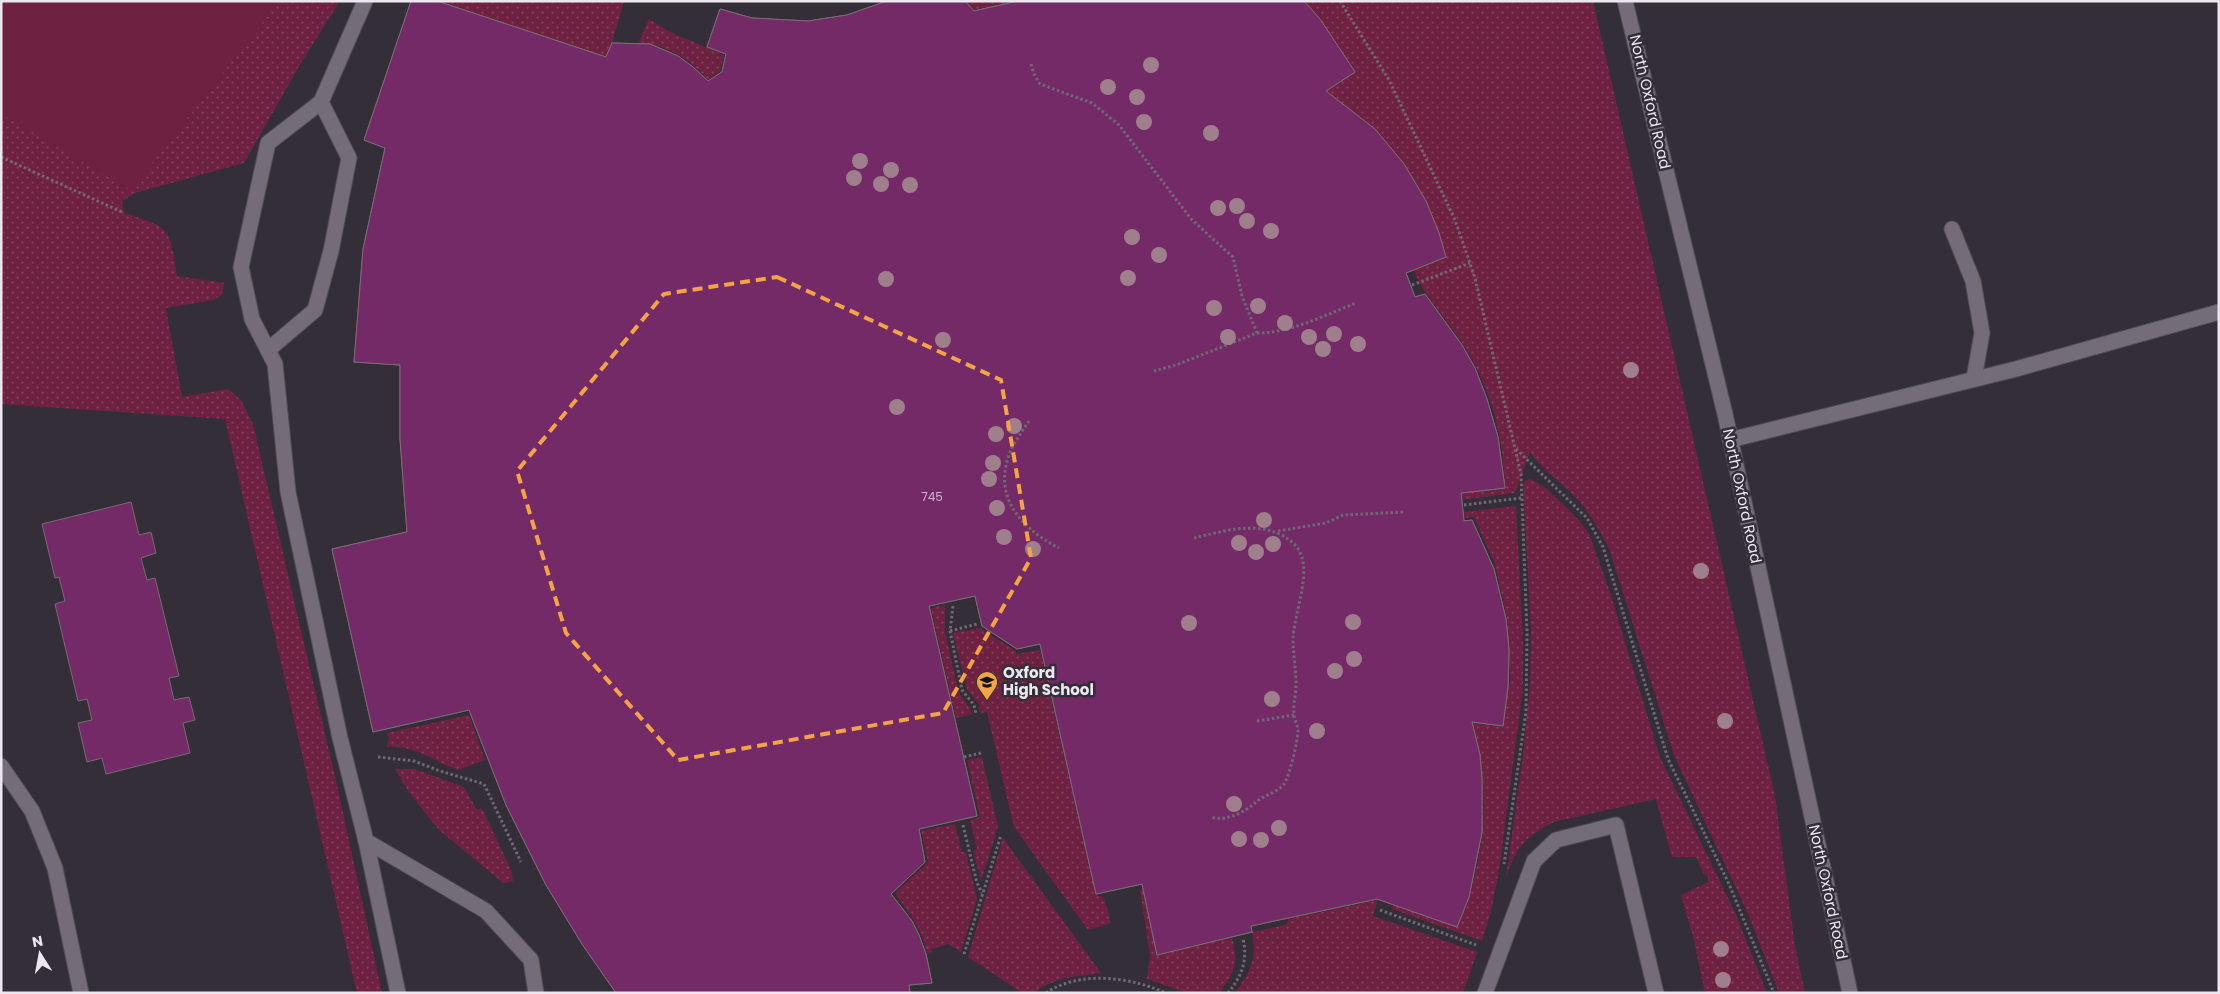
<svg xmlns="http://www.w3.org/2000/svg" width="2220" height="994" viewBox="0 0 2220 994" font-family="Poppins,sans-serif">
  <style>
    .grass { fill: url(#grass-dots) }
    .garden { fill: #6f2141 }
    .building { fill: #742a66; stroke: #786c75; fill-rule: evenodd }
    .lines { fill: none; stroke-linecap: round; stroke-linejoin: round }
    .lane-casing { stroke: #524d55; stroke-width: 17 }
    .street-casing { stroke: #524d55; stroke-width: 17 }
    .path { stroke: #6f6972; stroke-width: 3; stroke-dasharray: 2.5 2.5; stroke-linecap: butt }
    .lane { stroke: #746d79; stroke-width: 15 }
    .street { stroke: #746d79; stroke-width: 15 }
    .tree { fill: #9f7f8c }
    .marked { fill: none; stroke: #f3a443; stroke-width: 4; stroke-dasharray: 10 6; stroke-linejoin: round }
    .labels { text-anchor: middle; stroke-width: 5; stroke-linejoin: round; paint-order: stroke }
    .number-label { font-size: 12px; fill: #cfb8cd }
    .street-label { font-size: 15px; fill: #ede8ef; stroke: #342e38 }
    .poi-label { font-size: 15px; font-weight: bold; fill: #ede8ef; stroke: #342e38; text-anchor: start }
  </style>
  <defs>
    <pattern id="grass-dots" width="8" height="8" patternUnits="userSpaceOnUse" patternTransform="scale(1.25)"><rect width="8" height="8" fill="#6f2141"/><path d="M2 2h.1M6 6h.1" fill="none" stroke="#84415d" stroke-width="1.8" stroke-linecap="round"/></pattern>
  </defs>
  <rect width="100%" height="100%" fill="#342e38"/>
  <!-- grass -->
  <g class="grass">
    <path d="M1,1H340L298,68L244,163L135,193L122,201L124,213C172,228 169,227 177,276L224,283L222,295L213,300L166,308L182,397L228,389L241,400L253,424L337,785L382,993H357L225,419L1,404Z"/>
    <polygon points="437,1 624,1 612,43 606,57"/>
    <polygon points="965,1 1017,1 974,11"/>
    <path d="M1304,1H1593L1775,796L1795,946L1805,993H1779L1749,916L1674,755L1609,548C1599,530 1589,511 1574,496C1560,481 1542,470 1530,452L1515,493L1461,500V493L1505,488C1504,434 1489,381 1458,337C1442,313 1425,296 1413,270L1446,257L1426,201L1375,129L1326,91L1355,72L1320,19Z"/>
    <path d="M649,19L670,32L724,55L720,71L708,80C687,57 670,47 639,42Z"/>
    <path d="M1531,479L1546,488L1579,520L1589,534L1609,589L1660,757L1736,915L1767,993H1705L1693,936L1681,895L1708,882V877L1704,874L1696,857H1672L1656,799L1554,822C1526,836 1515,848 1506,878L1523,756L1530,687L1531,628L1523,484L1526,480Z"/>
    <path d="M1516,506L1523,640V688L1499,871L1491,911L1482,941L1392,909L1393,905L1457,927C1486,861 1491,793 1473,723L1503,727L1510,679L1507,618L1495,564L1474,517L1464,518L1463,512Z"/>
    <path d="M945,605V632L958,689C961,699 970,705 972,714L956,718L931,608Z"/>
    <polygon points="980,628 1016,651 1016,654 1040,650 1096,895 1104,897 1111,923 1088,930 1014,827 987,712 980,713 979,705 967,689 953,633"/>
    <path d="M469,715L485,760L458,770C434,761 413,745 387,747L389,738L387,733Z"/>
    <polygon points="982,757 998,827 981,881 973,850 977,849 970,820 980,817 967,760"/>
    <polygon points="395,769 414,769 464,787 477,810 482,808 511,870 513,881 506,883 502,882 439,830 408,791"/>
    <path d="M955,824L962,852H966L977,899L961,952L948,944L932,949V952L927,953C923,931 910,913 897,896L896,892L928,862L921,831Z"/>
    <polygon points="1003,838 1101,973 1064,978 1044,986 1034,993 1022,993 968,957"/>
    <path d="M1143,889L1157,955L1232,938C1239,965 1235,970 1220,993H1187L1147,979L1150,955L1140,890Z"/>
    <path d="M1378,900L1373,916L1477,952L1463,993H1235C1251,970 1257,961 1252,932L1286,925L1289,919Z"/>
  </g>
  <!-- garden -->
  <polygon class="garden" points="1,1 279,1 131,190 1,114"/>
  <!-- building -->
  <g class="building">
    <path d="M411,1H437L606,57L612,43L650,44L678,56L693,67L708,81L722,72L726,54L707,47L720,9L752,18L808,21L847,15L887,1H965L974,11L1018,1H1304L1320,19L1355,72L1326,91L1375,129L1404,164L1426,201L1439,233L1446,257L1406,273L1415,297L1425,294L1462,345L1475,368L1487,399L1498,437L1505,488L1461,493L1464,521L1472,520L1494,569L1506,619L1509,650L1508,687L1503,726L1472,722L1480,755L1482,779V832L1469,897L1457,927L1377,899L1251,926L1252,932L1157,955L1142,884L1096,894L1040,644L1017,649L982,626L975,596L929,606L977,816L919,829L925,862L891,894L912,921L919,935L926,954L932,983L909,985L910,993H616L582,944L546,885L506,805L469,710L373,732L332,549L407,532L400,439V365L354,362L363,249L385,148L364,140ZM1163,46L1191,81L1234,141L1282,223L1301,264L1317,306L1354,293L1366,348L1308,360L1302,338L1237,352L1242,375L1158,393L1152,363L1186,309L1182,294L1095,314L1077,232L1100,228L1085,166L1063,171L1052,127L1037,130L1029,89L1021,90L1016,67L1041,63L1044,74ZM920,118L940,199L917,204L931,265L953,260L972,342L949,348L926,383L933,414L887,425L827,139ZM729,148H741L754,209L753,221L717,257L699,269L700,272L702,271L707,292L660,310L618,313L594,311L575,306L587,242L607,247L633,249L673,238L689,227L702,215L714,200L724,178ZM988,418L990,425L1024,418L1037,425L1063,540L1055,554L1020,561L1022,570L1008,572L992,562L964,436L973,421ZM1391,457L1407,524L1368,527L1372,586L1366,695L1356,765L1341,829L1219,860L1209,819L1223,796L1272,784L1244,661L1194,672L1172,658L1165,616L1251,598L1248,581L1196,547L1189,516L1270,498L1275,522L1336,507L1330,484L1370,476L1372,460Z"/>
    <polygon points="411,1 437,1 606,57 612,43 650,44 678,56 693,67 708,81 722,72 726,54 707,47 720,9 752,18 808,21 847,15 887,1 965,1 974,11 1018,1 1304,1 1320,19 1355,72 1326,91 1375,129 1404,164 1426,201 1439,233 1446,257 1406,273 1415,297 1425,294 1462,345 1475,368 1487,399 1498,437 1505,488 1461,493 1464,521 1472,520 1494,569 1506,619 1509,650 1508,687 1503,726 1472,722 1480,755 1482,779 1482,832 1469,897 1457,927 1377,899 1251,926 1252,932 1157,955 1142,884 1096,894 1040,644 1017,649 982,626 975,596 929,606 977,816 919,829 925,862 891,894 912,921 919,935 926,954 932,983 909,985 910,993 616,993 582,944 546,885 506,805 469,710 373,732 332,549 407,532 400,439 400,365 354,362 363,249 385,148 364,140"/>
    <polygon points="131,502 139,535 151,532 156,553 141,558 147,580 155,578 179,676 169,678 174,700 189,697 195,720 183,723 190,753 106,774 102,758 87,762 78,723 92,720 87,699 78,701 55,604 65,601 59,577 55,578 42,524"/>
  </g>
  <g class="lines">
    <!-- lane casing -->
    <g class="lane-casing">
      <g id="lane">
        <polyline points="365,1 321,102 268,143 241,267 252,319 275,364 288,492 340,738 366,841 398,993"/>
        <polyline points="1952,229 1973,281 1982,333 1974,379"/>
        <polyline points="268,350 315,310 331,251 349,158 321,102"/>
        <polyline points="1730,440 2016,369 2219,312"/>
        <polyline points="1,766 32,811 55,868 81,993"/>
        <polyline points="366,841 486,911 531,960 536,993"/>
        <polyline points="1485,993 1534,861 1556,840 1616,825 1656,993"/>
      </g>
    </g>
    <!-- street casing -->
    <g class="street-casing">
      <polyline id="street" points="1625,1 1725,414 1850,993"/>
    </g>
    <!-- path -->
    <g class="path">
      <polyline points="1016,1 1016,2"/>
      <polyline points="1340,1 1389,80 1455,220 1475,278 1521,474 1527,633 1526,712 1504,864"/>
      <polyline points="1031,64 1034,74 1040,84 1092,103 1119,125 1192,220 1233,257 1242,296 1257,333 1176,365 1154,371"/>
      <polyline points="1,157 124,213"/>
      <polyline points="1412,285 1470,263"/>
      <path d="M1257,333C1291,333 1325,315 1356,303"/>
      <path d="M1029,421C1024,428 1019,436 1014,444C989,492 1017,526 1059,548"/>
      <polyline points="1516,449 1587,518 1603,547 1668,759 1729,884 1774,993"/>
      <polyline points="1464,505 1521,498"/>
      <polyline points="1278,531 1326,523 1343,515 1404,512"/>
      <path d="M1194,538C1227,530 1266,518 1294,544C1316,564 1294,611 1293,639C1293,654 1296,669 1296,684C1296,694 1293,704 1294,714C1294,719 1297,724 1298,729C1298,740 1290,775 1284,784C1277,793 1264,795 1256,802C1245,812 1226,822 1211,817"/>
      <polyline points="953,606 950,631 962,690 974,705 976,714"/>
      <polyline points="950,631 977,624"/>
      <polyline points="1257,721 1294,715"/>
      <polyline points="378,757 414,761 440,771 484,784 521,862"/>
      <polyline points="964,757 981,753"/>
      <polyline points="963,825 977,883 982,893"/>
      <polyline points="1380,910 1476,945"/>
      <polyline points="964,954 1001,835"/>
      <path d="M1046,993C1080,970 1130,977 1166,993"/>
      <path d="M1228,993C1242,976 1248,960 1243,939"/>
    </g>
    <!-- lane -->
    <use href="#lane" class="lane"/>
    <!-- street -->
    <use href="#street" class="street"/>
  </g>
  <!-- trees -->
  <g class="tree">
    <circle cx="1151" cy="65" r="8"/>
    <circle cx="1108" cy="87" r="8"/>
    <circle cx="1137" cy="97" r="8"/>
    <circle cx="1144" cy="122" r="8"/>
    <circle cx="1211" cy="133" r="8"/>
    <circle cx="860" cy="161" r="8"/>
    <circle cx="891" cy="170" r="8"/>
    <circle cx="854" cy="178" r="8"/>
    <circle cx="881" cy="184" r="8"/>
    <circle cx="910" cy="185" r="8"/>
    <circle cx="1237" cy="206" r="8"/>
    <circle cx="1218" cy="208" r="8"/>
    <circle cx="1247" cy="221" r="8"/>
    <circle cx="1271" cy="231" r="8"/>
    <circle cx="1132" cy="237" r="8"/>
    <circle cx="1159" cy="255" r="8"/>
    <circle cx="1128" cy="278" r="8"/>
    <circle cx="886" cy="279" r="8"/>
    <circle cx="1258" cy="306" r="8"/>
    <circle cx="1214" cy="308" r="8"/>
    <circle cx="1285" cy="323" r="8"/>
    <circle cx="1334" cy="334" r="8"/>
    <circle cx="1228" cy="337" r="8"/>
    <circle cx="1309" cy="337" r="8"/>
    <circle cx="943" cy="340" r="8"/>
    <circle cx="1358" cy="344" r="8"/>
    <circle cx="1323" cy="349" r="8"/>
    <circle cx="1631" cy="370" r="8"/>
    <circle cx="897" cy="407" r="8"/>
    <circle cx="1014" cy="426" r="8"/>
    <circle cx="996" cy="434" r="8"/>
    <circle cx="993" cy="463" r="8"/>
    <circle cx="989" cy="479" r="8"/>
    <circle cx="997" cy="508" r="8"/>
    <circle cx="1264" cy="520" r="8"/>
    <circle cx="1004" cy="537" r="8"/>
    <circle cx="1239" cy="543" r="8"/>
    <circle cx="1273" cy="544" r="8"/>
    <circle cx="1033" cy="549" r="8"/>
    <circle cx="1256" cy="552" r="8"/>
    <circle cx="1701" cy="571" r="8"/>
    <circle cx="1353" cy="622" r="8"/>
    <circle cx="1189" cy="623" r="8"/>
    <circle cx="1354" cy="659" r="8"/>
    <circle cx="1335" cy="671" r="8"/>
    <circle cx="1272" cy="699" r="8"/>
    <circle cx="1725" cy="721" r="8"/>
    <circle cx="1317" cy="731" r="8"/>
    <circle cx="1234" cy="804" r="8"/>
    <circle cx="1279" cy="828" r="8"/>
    <circle cx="1239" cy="839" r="8"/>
    <circle cx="1261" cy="840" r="8"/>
    <circle cx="1721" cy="949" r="8"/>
    <circle cx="1723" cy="980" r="8"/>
  </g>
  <!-- marked area -->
  <path class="marked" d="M777,277L1001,380L1031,558L943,713L678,760L566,633L517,471L664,294Z"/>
  <!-- icons -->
  <defs>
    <g id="school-pin" transform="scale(1.125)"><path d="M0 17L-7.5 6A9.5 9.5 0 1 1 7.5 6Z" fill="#f3a443" stroke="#342e38"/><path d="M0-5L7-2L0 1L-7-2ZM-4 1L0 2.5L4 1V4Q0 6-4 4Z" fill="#111"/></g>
  </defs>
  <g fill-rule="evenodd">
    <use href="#school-pin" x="987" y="682"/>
  </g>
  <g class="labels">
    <!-- number labels -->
    <g class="number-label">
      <text x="932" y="501">745</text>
    </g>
    <!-- street labels -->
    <g class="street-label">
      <text transform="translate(1650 102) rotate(77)" y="5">North Oxford Road</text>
      <text transform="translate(1742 496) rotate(78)" y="5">North Oxford Road</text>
      <text transform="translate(1828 892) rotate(78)" y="5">North Oxford Road</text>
    </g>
    <!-- poi labels -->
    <g class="poi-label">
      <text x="1003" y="678">Oxford<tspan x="1003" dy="17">High School</tspan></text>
    </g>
  </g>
  <!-- border -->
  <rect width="2220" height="994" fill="none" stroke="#ede8ef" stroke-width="5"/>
  <!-- north arrow -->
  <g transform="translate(40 954) rotate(349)" stroke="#342e38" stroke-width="4" paint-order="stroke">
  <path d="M0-4L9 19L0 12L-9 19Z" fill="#ede8ef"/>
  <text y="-8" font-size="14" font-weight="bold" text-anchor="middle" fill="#ede8ef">N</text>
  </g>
</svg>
